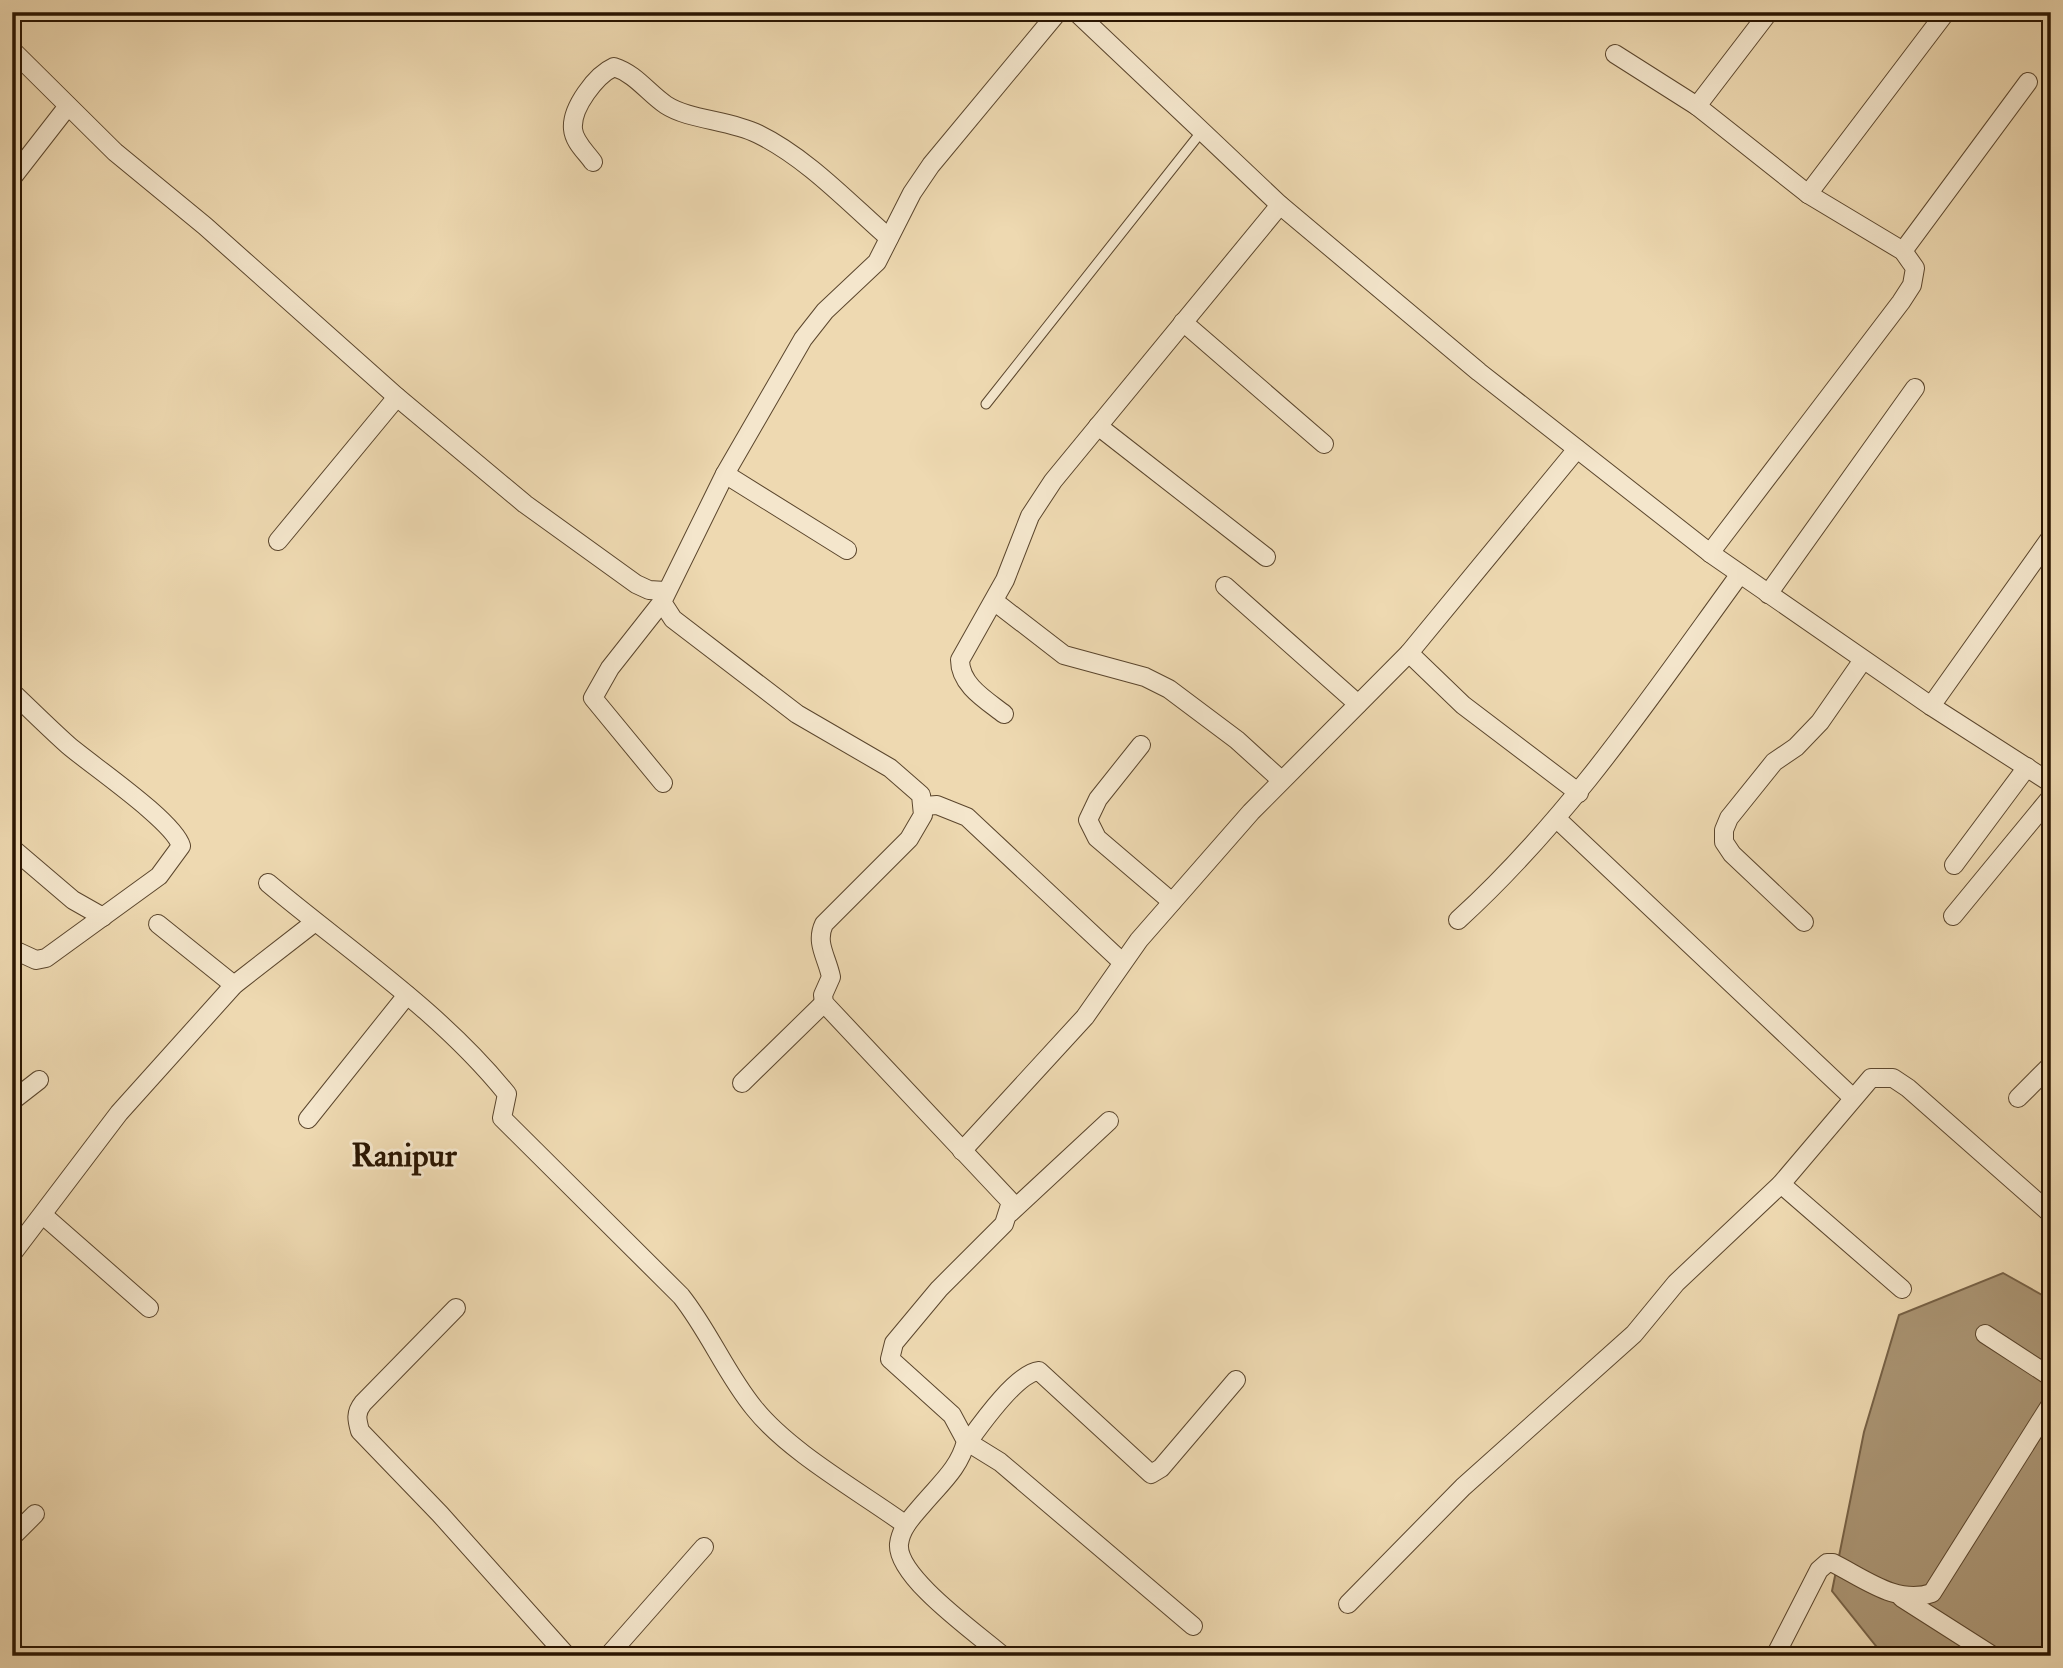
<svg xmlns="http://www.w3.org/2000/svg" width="2063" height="1668" viewBox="0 0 2063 1668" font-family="'IM FELL Double Pica',serif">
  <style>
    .water { fill: #ab9675; stroke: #776247; stroke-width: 2 }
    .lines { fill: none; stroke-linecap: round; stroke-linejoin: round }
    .lane-casing { stroke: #5b462d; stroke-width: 11 }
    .street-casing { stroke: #5b462d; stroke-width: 20 }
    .lane { stroke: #f4e6cc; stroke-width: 9 }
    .street { stroke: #f4e6cc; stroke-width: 18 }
    .labels { text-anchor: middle; stroke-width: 6; stroke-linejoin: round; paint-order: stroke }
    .district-label { font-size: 32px; font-weight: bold; fill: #2a1501; stroke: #f4e6cc }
  </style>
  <rect width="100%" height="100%" fill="#eed9b1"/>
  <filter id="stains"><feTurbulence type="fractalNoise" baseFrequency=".00286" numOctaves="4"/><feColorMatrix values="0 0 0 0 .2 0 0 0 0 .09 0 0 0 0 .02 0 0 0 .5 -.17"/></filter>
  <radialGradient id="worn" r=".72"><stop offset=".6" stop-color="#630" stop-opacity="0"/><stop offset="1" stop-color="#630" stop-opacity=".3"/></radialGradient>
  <!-- water -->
  <polygon class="water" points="2003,1273 2051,1300 2051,1656 1884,1656 1832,1591 1864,1432 1899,1315"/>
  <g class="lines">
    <!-- lane casing -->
    <g class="lane-casing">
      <polyline id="lane" points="986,404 1202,131"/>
    </g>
    <!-- street casing -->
    <g class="street-casing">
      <g id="street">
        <polyline points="1076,12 1280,205 1479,372 1710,553 1931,706 2051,783"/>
        <polyline points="12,50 115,152 205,226 397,397 525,504 636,584 649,590 665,591"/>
        <polyline points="1615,54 1697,106 1808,194 1903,251 1915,268 1912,285 1901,302 1710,553"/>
        <polyline points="1697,106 1769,12"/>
        <path d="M593,162C586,152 574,142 573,129C571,108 596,75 614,67C636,74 648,93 666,105C689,120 730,120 758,134C807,158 848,202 889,238"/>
        <polyline points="12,178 68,106"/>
        <polyline points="1808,194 1946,12"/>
        <polyline points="1903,251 2028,82"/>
        <polyline points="1183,322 1324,444"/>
        <polyline points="1098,426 1266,557"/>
        <polyline points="725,474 847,550"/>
        <polyline points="278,541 397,397"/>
        <polyline points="1225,586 1358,704"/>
        <polyline points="1768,594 1915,388"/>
        <polyline points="994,601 1064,655 1145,677 1169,689 1237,740 1281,780"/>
        <polyline points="662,602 610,668 593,698 663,783"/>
        <polyline points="1409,653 1463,705 1579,793"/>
        <path d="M12,692C31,710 49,728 68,745C91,765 174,821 181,846L159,876L46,958L36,960L12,949"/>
        <polyline points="1931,706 2051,537"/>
        <path d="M1004,714C986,700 960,685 960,660L1005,580L1030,516L1053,481L1280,205"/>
        <polyline points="1141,745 1098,799 1088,820 1097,838 1172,902"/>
        <polyline points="924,806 937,805 967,817 1122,962"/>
        <polyline points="1557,819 1852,1097"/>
        <polyline points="12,848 73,900 103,917"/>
        <polyline points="1954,865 2027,767"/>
        <path d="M268,883C349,951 440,1011 507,1094L502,1118L681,1296C709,1331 726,1374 754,1408C789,1452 859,1491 906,1525"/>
        <polyline points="1953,916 2051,797"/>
        <path d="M1458,920C1569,819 1652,695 1740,574"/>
        <polyline points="1804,922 1732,854 1724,842 1724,830 1729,818 1774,762 1796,747 1820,722 1863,660"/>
        <polyline points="158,924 234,985"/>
        <polyline points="742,1083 824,1003"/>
        <polyline points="2018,1098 2051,1065"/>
        <polyline points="12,1101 39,1080"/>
        <polyline points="308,1119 407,995"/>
        <polyline points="962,1151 1085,1017 1139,940 1251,812 1409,653 1577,449"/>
        <polyline points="1781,1184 1902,1289"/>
        <polyline points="1010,1213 1109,1121"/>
        <polyline points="43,1215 149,1308"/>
        <polyline points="12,1254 119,1113 234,985 315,922"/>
        <path d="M456,1308L363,1403C355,1413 357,1420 360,1431L440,1514L567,1656"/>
        <polyline points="1985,1334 2051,1377"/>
        <polyline points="966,1441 1000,1462 1193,1626"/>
        <path d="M968,1442C981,1424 1017,1373 1039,1371L1151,1474L1161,1468L1236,1380"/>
        <polyline points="12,1537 35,1514"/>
        <polyline points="1902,1598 1993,1656"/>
        <polyline points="1348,1604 1463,1487 1634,1334 1676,1283 1781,1184 1871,1078 1893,1078 1908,1088 2051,1214"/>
        <polyline points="12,1650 19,1656"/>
        <polyline points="608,1656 704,1547"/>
        <path d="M1003,1656C978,1634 896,1577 899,1544C901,1527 914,1515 924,1503C941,1483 960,1467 966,1441L952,1415L890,1359L894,1343L939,1289L1004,1224L1011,1202L824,1003L823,995L831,977C827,957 815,943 824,924L909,839L923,815L921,795L890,768L797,714L673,619L662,602L725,474L803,339L825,311L877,262L912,193L931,165L1058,12"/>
        <path d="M1775,1656L1819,1570L1827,1563H1833C1865,1579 1897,1605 1932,1593L2051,1404"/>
      </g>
    </g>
    <!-- lane -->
    <use href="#lane" class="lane"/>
    <!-- street -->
    <use href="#street" class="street"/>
  </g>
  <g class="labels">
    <!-- district labels -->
    <g class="district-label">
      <text x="404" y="1166">Ranipur</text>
    </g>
  </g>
  <!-- margin -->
  <rect width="2063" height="1668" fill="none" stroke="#eed9b1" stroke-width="42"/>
  <rect x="14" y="14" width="2035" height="1640" fill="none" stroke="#2a1501" stroke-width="3.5"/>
  <rect x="21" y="21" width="2021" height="1626" fill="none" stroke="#2a1501" stroke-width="2"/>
  <rect width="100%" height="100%" filter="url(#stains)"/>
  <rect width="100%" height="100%" fill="url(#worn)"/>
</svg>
